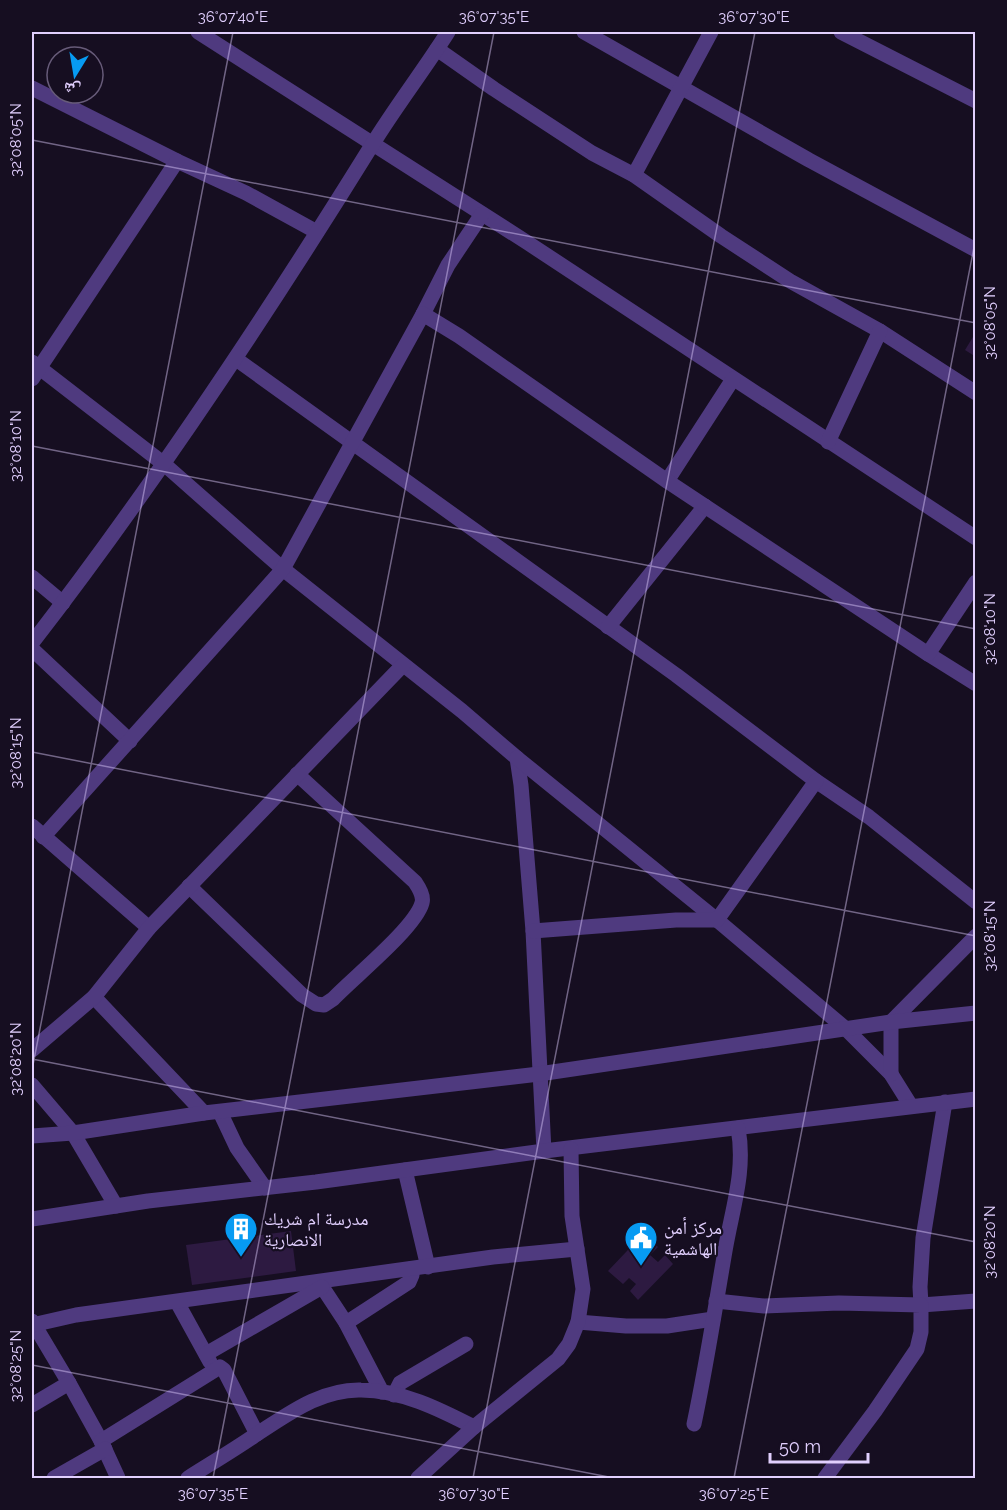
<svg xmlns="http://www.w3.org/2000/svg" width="1007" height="1510" viewBox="0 0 1007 1510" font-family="Raleway,'Noto Naskh Arabic',sans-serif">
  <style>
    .building { fill: #2d1a41 }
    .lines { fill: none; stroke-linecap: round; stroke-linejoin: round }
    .minor { stroke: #4f3a7f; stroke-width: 15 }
    .ticks { fill: none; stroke: #e1cffe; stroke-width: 1.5; stroke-opacity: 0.45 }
    .labels { text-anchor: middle; stroke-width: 4.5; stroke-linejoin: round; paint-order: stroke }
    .poi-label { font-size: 18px; fill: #e1cffe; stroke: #160e21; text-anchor: start }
    .neatline { fill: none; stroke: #e1cffe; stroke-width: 2 }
    .ticks-label { font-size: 15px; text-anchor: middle; fill: #e1cffe }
  </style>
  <rect width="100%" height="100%" fill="#160e21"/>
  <!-- building -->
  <g class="building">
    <polygon points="976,332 976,357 965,350"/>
    <polygon points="291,1231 296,1271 192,1285 186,1245"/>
    <polygon points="644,1233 658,1247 650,1255 658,1262 665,1255 673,1264 638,1300 630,1291 636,1284 629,1278 623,1284 608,1271"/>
  </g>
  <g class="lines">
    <!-- minor -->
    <g class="minor">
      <polyline points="198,32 528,243 976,538"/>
      <polyline points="584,32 809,160 976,250"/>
      <polyline points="841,32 976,101"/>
      <polyline points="437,49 494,89 592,153 634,175 721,236 790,281 880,331 976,393"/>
      <polyline points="32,88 177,161 246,193 317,232"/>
      <polyline points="634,175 711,32"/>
      <polyline points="423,314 448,265 482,214"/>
      <polyline points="236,359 676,675 816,781 869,817 976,902"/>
      <polyline points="32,362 164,464 283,569 462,711 517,758 521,785 533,931 544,1151"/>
      <polyline points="32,379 177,161"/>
      <polyline points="828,442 880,331"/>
      <polyline points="667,481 733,379"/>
      <polyline points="32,577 63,603"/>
      <polyline points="608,627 705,506"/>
      <path d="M32,643C155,484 266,316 372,145C396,106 424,70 448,32"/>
      <polyline points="32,649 130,741"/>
      <polyline points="928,654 976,684"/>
      <polyline points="517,758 717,920 846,1029 891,1074 911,1106"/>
      <polyline points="32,826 149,928"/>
      <polyline points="43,837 283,569 423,314 459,336 667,481 928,654 976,582"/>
      <path d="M189,886L302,995L316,1004L324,1005L333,999C354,977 415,928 422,903C424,896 419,888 415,882L297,774"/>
      <polyline points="533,931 676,920 717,920 816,781"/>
      <polyline points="94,997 204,1113"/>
      <polyline points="32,1050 94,997 149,928 403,665"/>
      <polyline points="891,1074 891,1022 976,936"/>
      <polyline points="32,1085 73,1133 116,1206"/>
      <polyline points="945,1102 923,1238 920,1287 921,1305 976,1301"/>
      <polyline points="220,1112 237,1148 265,1188"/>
      <polyline points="32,1136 73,1133 204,1113 539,1074 891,1022 976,1013"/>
      <polyline points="405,1170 428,1267"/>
      <polyline points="32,1219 148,1201 316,1182 544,1151 976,1099"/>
      <polyline points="319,1282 346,1323 382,1392"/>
      <polyline points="716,1301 764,1306 839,1303 921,1305 921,1332 917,1349 875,1411 825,1478"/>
      <polyline points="177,1302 210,1362"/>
      <polyline points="32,1321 69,1383 101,1441 118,1478"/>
      <polyline points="578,1322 626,1326 667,1326 713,1319"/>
      <polyline points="346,1323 409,1282 412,1275 410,1269"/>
      <polyline points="32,1325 76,1315 493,1257 577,1249"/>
      <polyline points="206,1354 322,1287"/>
      <polyline points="394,1395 400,1383 466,1344"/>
      <polyline points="32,1405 69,1383"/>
      <path d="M694,1424C706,1367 715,1309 725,1251C732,1209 746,1171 738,1128"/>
      <polyline points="101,1441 220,1367 224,1370 257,1434"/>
      <polyline points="54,1478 105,1449"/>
      <path d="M188,1478C210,1464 232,1451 254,1436C287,1415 320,1389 361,1390C401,1390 439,1409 474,1427"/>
      <polyline points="418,1478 474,1427 558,1359 569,1344 578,1322 583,1289 572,1216 571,1149"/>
    </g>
  </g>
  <!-- ticks -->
  <path class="ticks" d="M32,140L976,323M32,446L976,629M32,752L976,936M32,1059L976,1242M32,1070L233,32M32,1365L614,1478M213,1478L494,32M473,1478L755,32M734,1478L976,237"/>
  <!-- icons -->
  <defs>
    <g id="building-pin" transform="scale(1.725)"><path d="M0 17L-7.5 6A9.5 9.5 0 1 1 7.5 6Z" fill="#079bf2" stroke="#160e21"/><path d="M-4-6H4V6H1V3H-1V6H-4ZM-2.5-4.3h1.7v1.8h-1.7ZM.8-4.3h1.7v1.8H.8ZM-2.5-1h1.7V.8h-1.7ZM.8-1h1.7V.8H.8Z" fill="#fff"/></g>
    <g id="civic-pin" transform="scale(1.725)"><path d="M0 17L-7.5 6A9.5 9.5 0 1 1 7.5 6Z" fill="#079bf2" stroke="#160e21"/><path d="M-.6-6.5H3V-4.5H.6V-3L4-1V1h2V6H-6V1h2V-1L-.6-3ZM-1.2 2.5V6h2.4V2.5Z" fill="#fff"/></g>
  </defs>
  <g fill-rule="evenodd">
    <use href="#building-pin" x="241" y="1229"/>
    <use href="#civic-pin" x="641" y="1238"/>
  </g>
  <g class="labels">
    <!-- poi labels -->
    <g class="poi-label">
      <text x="264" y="1225">مدرسة ام شريك<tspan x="264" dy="21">الانصارية</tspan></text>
      <text x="664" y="1234">مركز أمن<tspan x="664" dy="21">الهاشمية</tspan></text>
    </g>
  </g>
  <!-- border -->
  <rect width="1007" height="1510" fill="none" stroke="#160e21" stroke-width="66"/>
  <!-- north arrow -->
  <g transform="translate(75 75) rotate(191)"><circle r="28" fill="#160e21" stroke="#675b79" stroke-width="1.5"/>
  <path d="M0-4.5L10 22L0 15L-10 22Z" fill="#079bf2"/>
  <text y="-9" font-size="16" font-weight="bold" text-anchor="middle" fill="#e1cffe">ش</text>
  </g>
  <!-- scale -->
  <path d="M770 1453v9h98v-9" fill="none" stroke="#e1cffe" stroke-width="3"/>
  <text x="779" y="1453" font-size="18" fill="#e1cffe" stroke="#160e21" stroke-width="4.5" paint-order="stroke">50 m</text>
  <rect x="33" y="33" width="941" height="1444" class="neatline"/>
  <g class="ticks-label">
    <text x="233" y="22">36°07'40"E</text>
    <text x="494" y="22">36°07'35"E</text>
    <text x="754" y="22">36°07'30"E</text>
    <text transform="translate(16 140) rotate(-90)" y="5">32°08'05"N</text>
    <text transform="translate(990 323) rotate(-90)" y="5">32°08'05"N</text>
    <text transform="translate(16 446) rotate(-90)" y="5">32°08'10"N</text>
    <text transform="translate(990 629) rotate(-90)" y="5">32°08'10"N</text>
    <text transform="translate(16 753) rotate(-90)" y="5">32°08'15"N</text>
    <text transform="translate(990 936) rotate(-90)" y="5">32°08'15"N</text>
    <text transform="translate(16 1059) rotate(-90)" y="5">32°08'20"N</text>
    <text transform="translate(990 1242) rotate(-90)" y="5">32°08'20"N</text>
    <text transform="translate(16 1366) rotate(-90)" y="5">32°08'25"N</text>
    <text x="213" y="1499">36°07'35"E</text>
    <text x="474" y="1499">36°07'30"E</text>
    <text x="734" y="1499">36°07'25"E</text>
  </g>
</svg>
